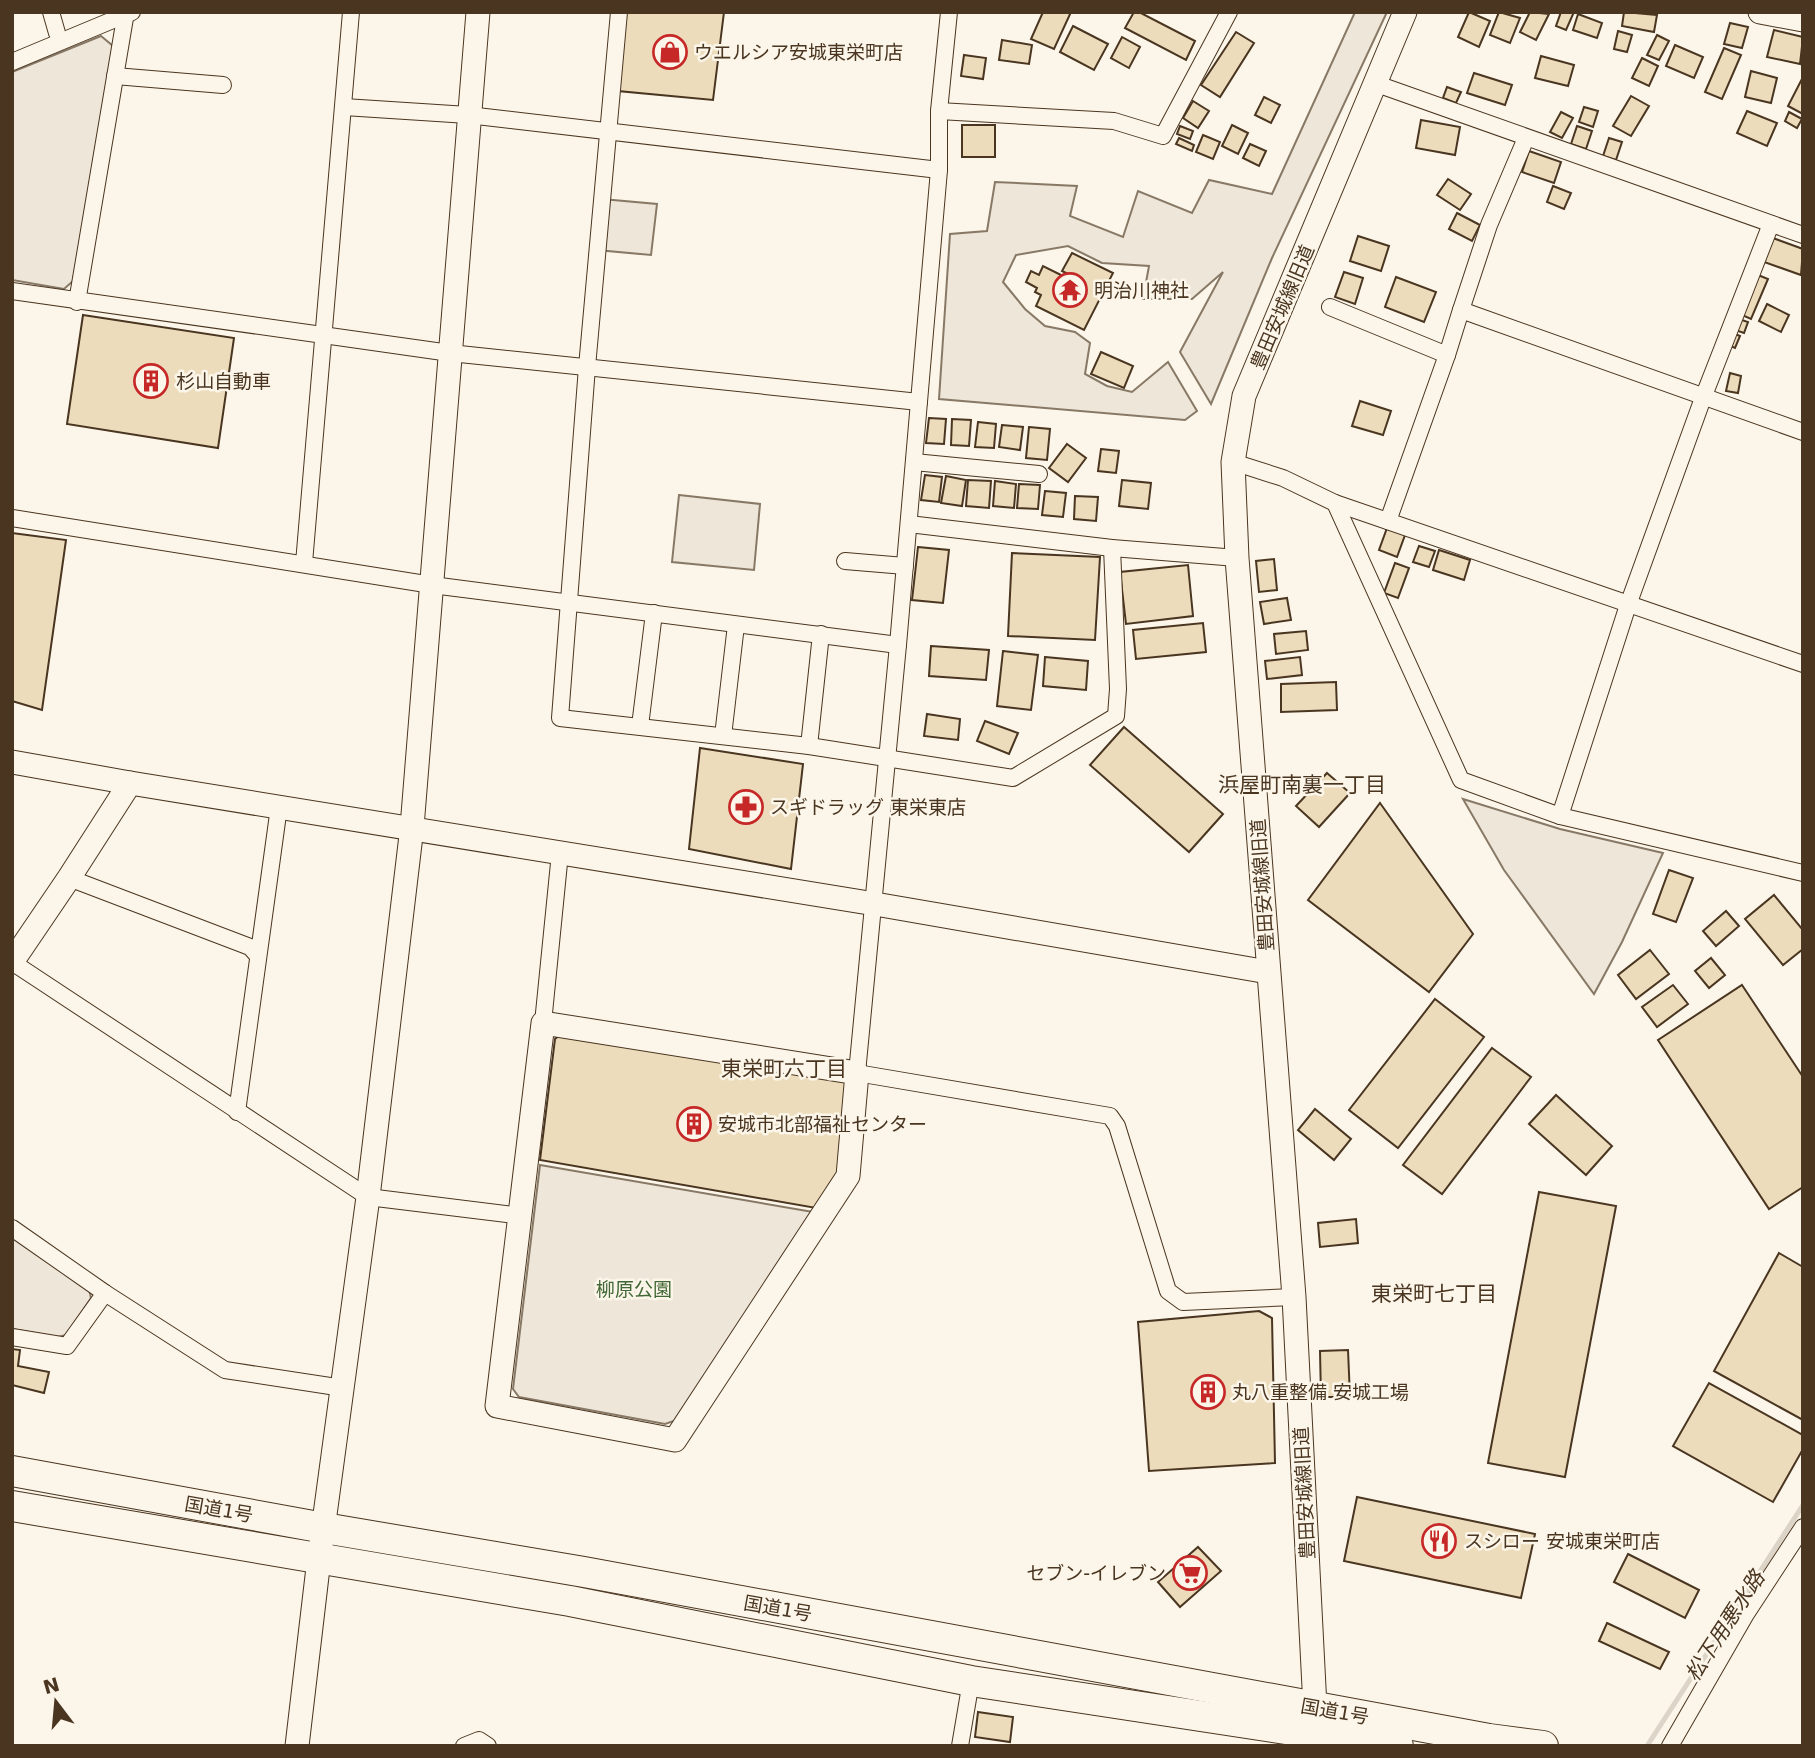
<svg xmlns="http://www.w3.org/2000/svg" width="1815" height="1758" viewBox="0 0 1815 1758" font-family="'DejaVu Sans','Noto Sans JP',sans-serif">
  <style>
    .green { fill: #ede6d9; stroke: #887966; stroke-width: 2 }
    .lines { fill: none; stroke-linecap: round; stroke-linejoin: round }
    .stream { stroke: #dcd4c6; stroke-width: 5 }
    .building { fill: #ecdcbc; stroke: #4a3520; stroke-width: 2 }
    .street-casing { stroke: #4a3520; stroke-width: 18 }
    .secondary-casing { stroke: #4a3520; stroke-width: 25 }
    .highway-casing { stroke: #4a3520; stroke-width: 32 }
    .street { stroke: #fbf6e9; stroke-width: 16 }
    .secondary { stroke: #fbf6e9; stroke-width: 23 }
    .highway { stroke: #fbf6e9; stroke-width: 30 }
    .labels { text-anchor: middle; stroke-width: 5; stroke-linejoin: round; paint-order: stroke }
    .poi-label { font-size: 19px; fill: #4a3520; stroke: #fbf6e9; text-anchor: start }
    .street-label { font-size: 19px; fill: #4a3520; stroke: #fbf6e9 }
    .park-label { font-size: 19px; fill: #436837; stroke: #fbf6e9 }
    .neighbourhood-label { font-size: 21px; fill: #4a3520; stroke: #fbf6e9 }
    .water-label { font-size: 21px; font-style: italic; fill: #4a3520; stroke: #fbf6e9 }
  </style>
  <rect width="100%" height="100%" fill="#fbf6e9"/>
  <!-- green -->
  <g class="green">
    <polygon points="1355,12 1387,12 1272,258 1211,404 1180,352 1223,272 1192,299 1143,299 1149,266 1102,263 1068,246 1016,255 1003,282 1025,309 1045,326 1075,332 1090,343 1085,374 1107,386 1132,392 1168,362 1197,411 1185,420 939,399 950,234 987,231 995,182 1077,186 1070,216 1123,237 1138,191 1192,213 1209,180 1272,194"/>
    <polygon points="101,36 113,46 73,281 64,289 12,280 12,72"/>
    <polygon points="602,199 657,204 651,255 597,250"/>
    <polygon points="679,495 760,504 754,570 672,562"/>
    <polygon points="1463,799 1560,829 1663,853 1622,942 1594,994 1504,870"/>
    <polygon points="540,1165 813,1212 674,1421 665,1424 519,1397 513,1389"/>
    <polygon points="12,1237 89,1289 91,1298 66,1335 58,1337 12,1329"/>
  </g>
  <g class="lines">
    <!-- stream -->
    <polyline class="stream" points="1647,1746 1803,1505"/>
  </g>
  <!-- building -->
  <g class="building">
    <polygon points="624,12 724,12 713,100 618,91"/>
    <polygon points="1043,12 1071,12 1054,49 1031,39"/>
    <polygon points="1134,12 1139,12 1195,41 1186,60 1125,28"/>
    <polygon points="1469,12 1490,21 1479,47 1458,37"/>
    <polygon points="1499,12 1520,18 1510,43 1490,35"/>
    <polygon points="1530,12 1549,14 1536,40 1520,32"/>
    <polygon points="1561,12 1574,12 1566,30 1556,26"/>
    <polygon points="1624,12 1657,15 1654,32 1622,26"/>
    <polygon points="1578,14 1602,23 1597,38 1573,30"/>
    <polygon points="1730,23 1748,27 1742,48 1724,44"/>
    <polygon points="1073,26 1108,44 1094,70 1060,52"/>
    <polygon points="1774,30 1803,37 1800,64 1767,57"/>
    <polygon points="1618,31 1632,35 1627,52 1614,49"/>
    <polygon points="1236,32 1254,43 1220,97 1201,85"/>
    <polygon points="1657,35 1669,41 1659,60 1647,55"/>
    <polygon points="1122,37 1140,47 1129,68 1111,58"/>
    <polygon points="1002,40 1032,45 1029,64 999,60"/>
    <polygon points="1675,45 1703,57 1694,78 1666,66"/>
    <polygon points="1724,48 1741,55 1722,99 1705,92"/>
    <polygon points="964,55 986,58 983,79 961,76"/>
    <polygon points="1541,56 1574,65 1568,86 1535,78"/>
    <polygon points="1642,58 1658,66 1649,86 1632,78"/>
    <polygon points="1751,71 1777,78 1771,103 1745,97"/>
    <polygon points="1474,73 1512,85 1505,105 1467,93"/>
    <polygon points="1803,77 1803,114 1788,106"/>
    <polygon points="1447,87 1461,92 1456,103 1443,98"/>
    <polygon points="1631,96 1649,106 1631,136 1613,126"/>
    <polygon points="1264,97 1280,105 1271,123 1255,115"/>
    <polygon points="1193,101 1209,111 1198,128 1183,118"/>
    <polygon points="1584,107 1598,111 1593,127 1579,122"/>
    <polygon points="1747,111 1777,123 1767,146 1737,133"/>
    <polygon points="1561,112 1573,118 1562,138 1550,132"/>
    <polygon points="1789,112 1802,119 1797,128 1785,121"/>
    <polygon points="1421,120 1460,127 1455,155 1416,148"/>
    <rect x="962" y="125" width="33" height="32"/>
    <polygon points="1232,125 1248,133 1238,154 1222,146"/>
    <polygon points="1180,126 1193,131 1190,139 1177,134"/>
    <polygon points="1577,126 1592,131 1586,149 1571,144"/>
    <polygon points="1203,135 1220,142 1213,159 1196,152"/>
    <polygon points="1179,138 1194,145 1192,151 1176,144"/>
    <polygon points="1609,138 1622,142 1616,160 1603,156"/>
    <polygon points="1250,144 1266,151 1259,166 1243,158"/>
    <polygon points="1529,151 1561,162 1554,183 1522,172"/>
    <polygon points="1448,179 1471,194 1460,210 1437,195"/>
    <polygon points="1553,186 1571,193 1564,209 1547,202"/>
    <polygon points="1457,213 1480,225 1472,241 1449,229"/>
    <polygon points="1358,236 1389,246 1381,271 1350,261"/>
    <polygon points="1773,238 1803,249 1801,275 1764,262"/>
    <polygon points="1072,253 1113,273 1084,330 1036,306 1041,295 1035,292 1037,288 1026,282 1031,271 1039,275 1043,266 1061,275 1059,278 1081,289 1084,282 1062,271"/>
    <polygon points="1344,272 1363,278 1355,304 1335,297"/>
    <polygon points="1758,275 1768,279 1751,319 1742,315"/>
    <polygon points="1396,277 1436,292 1424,322 1385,307"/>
    <polygon points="1767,304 1789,315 1781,332 1759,321"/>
    <polygon points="83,315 234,338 218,448 67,424"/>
    <polygon points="1739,319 1748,322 1744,333 1735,330"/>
    <polygon points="1733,333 1740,336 1735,348 1728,345"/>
    <polygon points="1101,352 1133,366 1124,388 1091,374"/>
    <polygon points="1730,373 1741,376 1738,393 1726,391"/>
    <polygon points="1360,401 1391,411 1383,435 1352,426"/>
    <polygon points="929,418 946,419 944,444 926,443"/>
    <polygon points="952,419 971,420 969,446 951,445"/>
    <polygon points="978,422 996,424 994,448 975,447"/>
    <polygon points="1002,425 1023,427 1020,450 999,447"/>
    <polygon points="1029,427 1050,429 1047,460 1026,458"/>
    <polygon points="1067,444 1086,458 1068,482 1049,468"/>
    <polygon points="1101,449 1119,451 1116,473 1098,471"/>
    <polygon points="925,475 942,477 939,502 921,500"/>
    <polygon points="946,476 966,480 962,506 941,503"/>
    <polygon points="968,480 991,481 989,508 966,506"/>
    <polygon points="1122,480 1151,483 1148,509 1119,506"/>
    <polygon points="995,481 1016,484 1014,508 993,506"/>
    <polygon points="1019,484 1040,485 1038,509 1017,508"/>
    <polygon points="1045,491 1066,493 1063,517 1042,515"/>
    <polygon points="1075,496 1098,497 1096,521 1074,519"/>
    <polygon points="1387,528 1405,535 1397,557 1379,550"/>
    <polygon points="12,533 66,540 42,710 12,701"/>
    <polygon points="1419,546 1435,551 1429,567 1413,562"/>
    <polygon points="918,547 949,550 943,603 912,600"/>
    <polygon points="1439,550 1470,560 1464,580 1433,570"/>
    <polygon points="1012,553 1100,557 1095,640 1008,636"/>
    <polygon points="1274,559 1277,590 1259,592 1256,561"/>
    <polygon points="1395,563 1409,568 1398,598 1384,593"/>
    <polygon points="1188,565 1193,616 1126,624 1120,572"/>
    <polygon points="1287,598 1291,620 1264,624 1260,602"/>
    <polygon points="1203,623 1206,652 1136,659 1133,630"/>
    <polygon points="1306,631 1308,650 1276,654 1274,634"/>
    <polygon points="931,646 989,650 986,680 929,676"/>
    <polygon points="1003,651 1038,655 1031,710 997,706"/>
    <polygon points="1045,657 1088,661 1086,690 1043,686"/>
    <polygon points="1300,657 1302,675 1267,679 1265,661"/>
    <polygon points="1336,682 1337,710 1281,712 1281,684"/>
    <polygon points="927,714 960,719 958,740 924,736"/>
    <polygon points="985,721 1018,733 1009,754 977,741"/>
    <polygon points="1124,727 1223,814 1189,852 1090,765"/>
    <polygon points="700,748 803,764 791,869 689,849"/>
    <polygon points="1327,773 1350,793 1319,827 1296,806"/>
    <polygon points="1380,803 1473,934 1429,992 1308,900"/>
    <polygon points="1669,870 1693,878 1676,922 1653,914"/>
    <polygon points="1774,895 1803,930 1803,949 1783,965 1745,919"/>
    <polygon points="1726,911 1739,926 1716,946 1703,931"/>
    <polygon points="1650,950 1669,974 1636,999 1618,975"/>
    <polygon points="1711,958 1725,975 1709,988 1695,971"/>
    <polygon points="1673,985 1688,1004 1657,1027 1642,1007"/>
    <polygon points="1742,985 1803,1077 1803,1187 1769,1209 1658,1040"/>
    <polygon points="1435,999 1484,1037 1398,1148 1349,1110"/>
    <polygon points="561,1034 844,1080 848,1087 840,1173 816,1208 540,1160 555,1039"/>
    <polygon points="1492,1048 1531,1077 1442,1194 1403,1165"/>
    <polygon points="1556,1095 1612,1146 1586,1175 1529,1124"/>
    <polygon points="1315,1109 1351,1139 1334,1160 1298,1130"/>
    <polygon points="1539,1192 1616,1206 1565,1477 1488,1463"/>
    <polygon points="1356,1219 1358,1243 1320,1247 1318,1223"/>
    <polygon points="1779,1253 1803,1267 1803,1420 1714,1371"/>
    <polygon points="1259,1311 1272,1318 1275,1463 1149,1471 1138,1322"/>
    <polygon points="12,1349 20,1350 18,1366 49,1372 44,1393 12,1385"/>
    <polygon points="1348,1350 1350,1397 1321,1397 1320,1351"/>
    <polygon points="1709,1383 1803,1435 1803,1449 1773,1502 1673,1446"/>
    <polygon points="1357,1497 1535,1534 1521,1598 1344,1561"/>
    <polygon points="1198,1547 1221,1571 1180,1607 1158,1582"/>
    <polygon points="1628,1554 1699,1590 1685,1618 1614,1582"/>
    <polygon points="1607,1623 1669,1652 1660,1669 1599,1641"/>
    <polygon points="978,1712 1013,1717 1010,1742 975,1737"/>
  </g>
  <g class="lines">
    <!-- street casing -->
    <g class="street-casing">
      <g id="street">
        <polyline points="51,12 57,33"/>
        <polyline points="619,12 587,367 560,718 809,746 1013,778 1116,716 1118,689 1112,548"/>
        <polyline points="949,12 939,111 939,170 898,645 857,1073 1110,1116 1117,1126 1168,1291 1183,1302 1294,1297"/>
        <polyline points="12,62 132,12"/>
        <polyline points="115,76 223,85"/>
        <polyline points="1374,83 1803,235"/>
        <polyline points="344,107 468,115 939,170"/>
        <polyline points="939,111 1114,121 1163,136 1229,12"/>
        <polyline points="12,291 450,353 919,402"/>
        <polyline points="77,302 126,12"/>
        <polyline points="1330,307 1447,355 1461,310 1803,432"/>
        <polyline points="1461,310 1489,225 1526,138"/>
        <polyline points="914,462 1039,474"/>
        <polyline points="1233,462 1283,478 1335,503 1803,664"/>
        <polyline points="1335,503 1461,780 1560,816 1803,873"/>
        <polyline points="12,518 432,585 898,645"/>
        <polyline points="1388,521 1447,355"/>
        <polyline points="909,524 1112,548 1237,558"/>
        <polyline points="845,561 905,566"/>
        <polyline points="304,563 351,12"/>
        <polyline points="640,726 654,613"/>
        <polyline points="723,736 736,625"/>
        <polyline points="809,746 821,634"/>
        <polyline points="1560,816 1628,605 1703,398 1771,224"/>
        <polyline points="69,878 250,947 258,956"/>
        <polyline points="12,962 368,1197 522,1216"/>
        <polyline points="543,1023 560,853"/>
        <polyline points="237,1112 279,807"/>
        <polyline points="12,1228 105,1293 225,1370 343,1388"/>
        <polyline points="12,1337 67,1346 105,1293"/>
        <polyline points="464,1746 479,1740 488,1746"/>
        <polyline points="960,1746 971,1681"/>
        <polyline points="1670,1746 1746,1614 1803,1527"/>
      </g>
    </g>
    <!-- secondary casing -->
    <g class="secondary-casing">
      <g id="secondary">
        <polyline points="1760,12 1803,20"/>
        <polyline points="12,762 130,783 875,904 1268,972"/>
        <polyline points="12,962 69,878 130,783"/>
        <polygon points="543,1023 857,1073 848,1176 675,1440 497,1406"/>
        <polyline points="1315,1707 1294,1297 1237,558 1233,462 1244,396 1405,12"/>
        <polyline points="297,1746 319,1559 368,1197 412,827 478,12"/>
      </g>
    </g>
    <!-- highway casing -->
    <g class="highway-casing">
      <g id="highway">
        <polyline points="12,1471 324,1528 584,1572 1489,1739 1543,1746"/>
        <polyline points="12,1506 570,1601 971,1681 1398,1746"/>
      </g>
    </g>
    <!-- street -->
    <use href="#street" class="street"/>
    <!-- secondary -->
    <use href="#secondary" class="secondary"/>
    <!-- highway -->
    <use href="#highway" class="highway"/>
  </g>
  <!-- icons -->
  <defs>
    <g id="shop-ring" transform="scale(1.75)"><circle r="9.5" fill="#fbf6e9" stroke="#c62828" stroke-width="1.5"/><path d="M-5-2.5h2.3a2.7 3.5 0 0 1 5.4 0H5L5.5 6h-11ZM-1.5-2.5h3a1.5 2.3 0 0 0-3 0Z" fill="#c62828"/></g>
    <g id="temple-ring" transform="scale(1.75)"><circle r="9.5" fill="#fbf6e9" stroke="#c62828" stroke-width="1.5"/><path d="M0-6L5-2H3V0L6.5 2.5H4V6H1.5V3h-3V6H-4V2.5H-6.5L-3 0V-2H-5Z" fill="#c62828"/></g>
    <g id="building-ring" transform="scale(1.75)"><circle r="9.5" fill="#fbf6e9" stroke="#c62828" stroke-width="1.5"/><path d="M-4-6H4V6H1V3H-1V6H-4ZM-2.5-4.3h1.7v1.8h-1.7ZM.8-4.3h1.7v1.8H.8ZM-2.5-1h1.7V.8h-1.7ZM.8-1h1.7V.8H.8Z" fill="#c62828"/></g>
    <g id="pharmacy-ring" transform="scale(1.75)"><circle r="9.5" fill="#fbf6e9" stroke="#c62828" stroke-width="1.5"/><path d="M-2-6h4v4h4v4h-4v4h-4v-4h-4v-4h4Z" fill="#c62828"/></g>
    <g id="restaurant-ring" transform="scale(1.75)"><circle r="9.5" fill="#fbf6e9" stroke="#c62828" stroke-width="1.5"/><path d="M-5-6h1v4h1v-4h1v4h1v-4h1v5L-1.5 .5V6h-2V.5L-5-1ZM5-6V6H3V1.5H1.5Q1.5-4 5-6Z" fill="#c62828"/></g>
    <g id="supermarket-ring" transform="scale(1.75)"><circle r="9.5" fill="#fbf6e9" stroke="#c62828" stroke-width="1.5"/><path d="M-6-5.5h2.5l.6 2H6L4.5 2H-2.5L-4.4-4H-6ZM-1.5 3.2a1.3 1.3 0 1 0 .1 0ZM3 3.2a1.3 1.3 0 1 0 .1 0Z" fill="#c62828"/></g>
  </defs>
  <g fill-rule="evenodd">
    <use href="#shop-ring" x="670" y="52"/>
    <use href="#temple-ring" x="1070" y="290"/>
    <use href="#building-ring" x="151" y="381"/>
    <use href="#pharmacy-ring" x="746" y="807"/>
    <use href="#building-ring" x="694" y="1124"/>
    <use href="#building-ring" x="1208" y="1392"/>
    <use href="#restaurant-ring" x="1439" y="1541"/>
    <use href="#supermarket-ring" x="1190" y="1573"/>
  </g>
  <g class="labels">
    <!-- poi labels -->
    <g class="poi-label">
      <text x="694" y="59">ウエルシア安城東栄町店</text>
      <text x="1094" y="297">明治川神社</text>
      <text x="176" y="388">杉山自動車</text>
      <text x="770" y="814">スギドラッグ 東栄東店</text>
      <text x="718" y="1131">安城市北部福祉センター</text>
      <text x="1232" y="1399">丸八重整備 安城工場</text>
      <text x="1464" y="1548">スシロー 安城東栄町店</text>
      <text x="1166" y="1580" text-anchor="end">セブン-イレブン</text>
    </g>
    <!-- street labels -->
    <g class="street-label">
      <text transform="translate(1282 307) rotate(-67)" y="7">豊田安城線旧道</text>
      <text transform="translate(1262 885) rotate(-94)" y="7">豊田安城線旧道</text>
      <text transform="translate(1304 1493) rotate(-93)" y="7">豊田安城線旧道</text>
      <text transform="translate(219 1509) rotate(10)" y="7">国道1号</text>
      <text transform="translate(778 1608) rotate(10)" y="7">国道1号</text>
      <text transform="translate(1335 1711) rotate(10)" y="7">国道1号</text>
    </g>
    <!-- park labels -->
    <g class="park-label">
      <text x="634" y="1296">柳原公園</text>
    </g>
    <!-- neighbourhood labels -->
    <g class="neighbourhood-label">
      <text x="1302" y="792">浜屋町南裏一丁目</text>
      <text x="784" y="1076">東栄町六丁目</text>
      <text x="1434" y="1301">東栄町七丁目</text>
    </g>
    <!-- water labels -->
    <g class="water-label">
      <text transform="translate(1725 1626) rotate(-57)" y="7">松下用悪水路</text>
    </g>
  </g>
  <!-- border -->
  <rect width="1815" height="1758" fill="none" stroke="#4a3520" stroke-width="28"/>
  <!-- north arrow -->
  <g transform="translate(56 1702) rotate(344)" stroke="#fbf6e9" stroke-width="5" paint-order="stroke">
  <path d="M0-5L12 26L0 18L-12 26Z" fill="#4a3520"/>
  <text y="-10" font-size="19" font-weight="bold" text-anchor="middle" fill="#4a3520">N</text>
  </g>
</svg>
